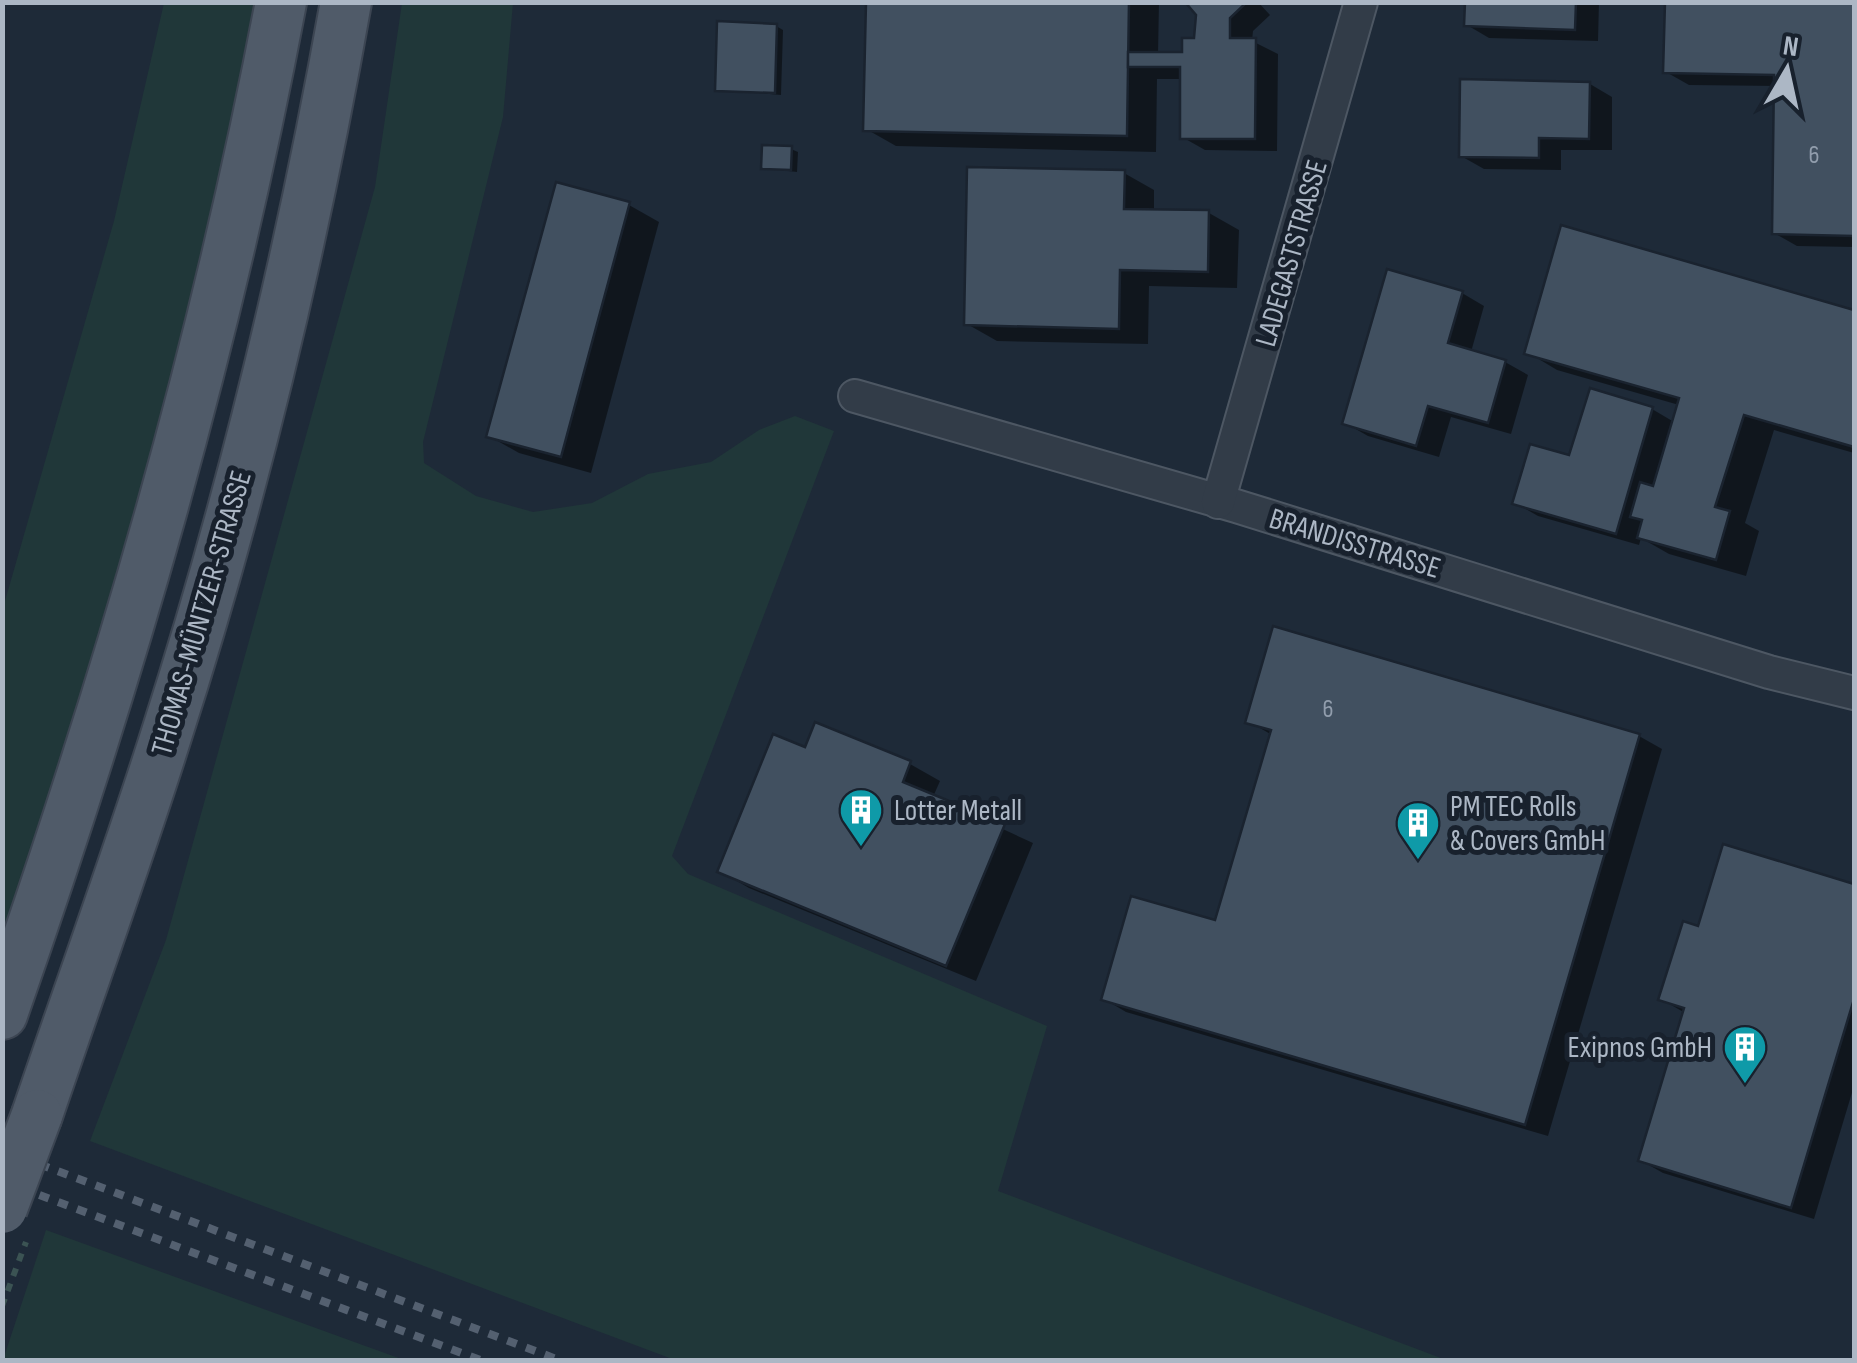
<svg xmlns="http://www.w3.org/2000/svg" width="1857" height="1363" viewBox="0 0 1857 1363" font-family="'Sofia Sans Condensed',sans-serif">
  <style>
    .green { fill: #203739 }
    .shadow { fill: #0007 }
    .building { fill: #415060; stroke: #1a232f; stroke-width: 2.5 }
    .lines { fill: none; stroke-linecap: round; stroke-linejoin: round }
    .street-casing { stroke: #4d5763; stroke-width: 36 }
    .primary-casing { stroke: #3c4552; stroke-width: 54 }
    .path { stroke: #3b5353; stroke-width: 6; stroke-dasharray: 8 8; stroke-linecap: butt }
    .street { stroke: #323c48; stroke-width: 32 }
    .primary { stroke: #505b69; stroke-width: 50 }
    .rail { stroke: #546070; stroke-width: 8; stroke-dasharray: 10 10; stroke-linecap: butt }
    .primary-bridge-casing { stroke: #3c4552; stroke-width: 54; stroke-linecap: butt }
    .primary-bridge { stroke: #505b69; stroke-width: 50 }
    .labels { text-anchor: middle; stroke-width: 10; stroke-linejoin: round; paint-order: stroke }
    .number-label { font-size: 25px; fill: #919dac }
    .street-label { font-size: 30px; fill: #acb7c5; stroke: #18212d }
    .poi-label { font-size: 30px; fill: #acb7c5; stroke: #18212d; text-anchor: start }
  </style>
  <rect width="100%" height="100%" fill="#1e2a38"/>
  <!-- green -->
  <g class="green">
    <polygon points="164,3 260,3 251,65 83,733 3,937 3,608 114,221"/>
    <polygon points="402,3 513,3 503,117 423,442 424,463 476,496 533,512 592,503 648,474 711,462 759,430 795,416 834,431 672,856 688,874 1047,1026 998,1191 1446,1360 675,1360 90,1141 166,940 375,187"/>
    <polygon points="46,1230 404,1360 3,1360"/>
  </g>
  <!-- shadow -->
  <g class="shadow">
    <polygon points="869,2 1159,2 1158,55 1184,55 1196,40 1198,14 1188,2 1258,2 1270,15 1253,31 1252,41 1278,54 1277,151 1205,150 1182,137 1183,79 1157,79 1156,152 896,146 866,129"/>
    <polygon points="1467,2 1599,2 1598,41 1489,38 1467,25"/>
    <polygon points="1667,2 1854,2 1854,247 1797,246 1774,233 1777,86 1689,85 1666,72"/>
    <polygon points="776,26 783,30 781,95 718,89"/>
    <polygon points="1590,84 1612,97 1612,150 1561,150 1561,170 1484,169 1461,156"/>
    <polygon points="791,149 798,152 797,172 763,168"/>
    <polygon points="1124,173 1154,190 1154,212 1209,213 1239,230 1237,288 1149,286 1148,344 997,341 967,324"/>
    <polygon points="629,205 659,222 591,473 519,453 489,436"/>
    <polygon points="1563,228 1854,313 1854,453 1774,430 1745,523 1759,531 1746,576 1669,554 1641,538 1639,545 1538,516 1515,503 1571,459 1591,392 1652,409 1674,422 1679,405 1557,370 1527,352"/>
    <polygon points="1462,293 1484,306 1471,352 1505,362 1528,375 1511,434 1451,417 1439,457 1368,436 1345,423"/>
    <polygon points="1248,721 1639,736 1662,749 1548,1136 1126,1012 1104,999 1217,924 1272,735"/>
    <polygon points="806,750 910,764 940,781 933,797 1033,843 976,981 749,888 720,871"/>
    <polygon points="1725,847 1854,887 1854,1086 1814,1219 1663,1173 1640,1160 1685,1013 1661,999 1700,929"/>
  </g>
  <!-- building -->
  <g class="building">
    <polygon points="866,2 1129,2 1127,136 863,131"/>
    <polygon points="1185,2 1247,2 1230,18 1230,38 1256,38 1255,139 1180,139 1180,67 1128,67 1128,52 1182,52 1182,38 1194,38 1196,15"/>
    <polygon points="1465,2 1576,2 1575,30 1464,26"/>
    <polygon points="1665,2 1854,2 1854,236 1772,234 1774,75 1663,73"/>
    <polygon points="717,21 777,24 775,93 715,91"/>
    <polygon points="1460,79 1590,82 1589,139 1539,138 1539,158 1459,157"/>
    <polygon points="762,145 792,146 791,170 761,169"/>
    <polygon points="967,167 1125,170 1124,209 1209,210 1208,272 1120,270 1119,329 964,325"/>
    <polygon points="556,182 630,202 561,457 486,437"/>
    <polygon points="1561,225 1854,310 1854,447 1744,415 1715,507 1730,511 1716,560 1637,538 1642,520 1630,517 1640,482 1653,486 1679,398 1524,354"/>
    <polygon points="1387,269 1463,291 1448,343 1506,360 1488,423 1428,406 1416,446 1342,424"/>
    <polygon points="1590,388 1653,407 1616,534 1512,504 1530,444 1569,455"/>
    <polygon points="1273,626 1640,734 1525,1125 1101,1000 1131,896 1215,920 1271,730 1245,723"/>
    <polygon points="815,722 911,761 903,782 1005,824 946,966 717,872 773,734 805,747"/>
    <polygon points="1723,844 1854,884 1854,999 1791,1208 1638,1161 1684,1008 1658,1000 1683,921 1698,926"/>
  </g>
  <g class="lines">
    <!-- street casing -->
    <g class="street-casing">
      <g id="street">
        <polyline points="855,396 1236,506 1769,672 1854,693"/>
        <polyline points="1218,502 1361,2"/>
      </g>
    </g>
    <!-- primary casing -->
    <g class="primary-casing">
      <g id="primary">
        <path d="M2,1014C119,679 215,352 281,2"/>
        <path d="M37,1115C80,988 126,863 166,736C243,497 302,250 346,2"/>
      </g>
    </g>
    <!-- path -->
    <polyline class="path" points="2,1306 26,1242"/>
    <!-- street -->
    <use href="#street" class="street"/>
    <!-- primary -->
    <use href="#primary" class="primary"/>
    <!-- rail -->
    <g class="rail">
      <polyline points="2,1150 559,1360"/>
      <polyline points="2,1181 480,1360"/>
    </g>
    <!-- primary-bridge casing -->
    <g class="primary-bridge-casing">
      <polyline id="primary-bridge" points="2,1208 37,1115"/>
    </g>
    <!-- primary-bridge -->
    <use href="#primary-bridge" class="primary-bridge"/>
  </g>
  <!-- icons -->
  <defs>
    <g id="building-pin" transform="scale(2.25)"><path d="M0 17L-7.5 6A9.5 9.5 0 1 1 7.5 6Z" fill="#0f9aa8" stroke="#18212d"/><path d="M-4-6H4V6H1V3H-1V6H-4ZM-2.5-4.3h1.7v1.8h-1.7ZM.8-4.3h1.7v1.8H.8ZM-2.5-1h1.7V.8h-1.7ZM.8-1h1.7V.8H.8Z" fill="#fff"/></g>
  </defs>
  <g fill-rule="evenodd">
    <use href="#building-pin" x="861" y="810"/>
    <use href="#building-pin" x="1418" y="823"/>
    <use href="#building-pin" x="1745" y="1047"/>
  </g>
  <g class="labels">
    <!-- number labels -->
    <g class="number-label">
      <text x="1814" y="163">6</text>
      <text x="1328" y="717">6</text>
    </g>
    <!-- street labels -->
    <g class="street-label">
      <text transform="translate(1291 253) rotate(-74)" y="10">LADEGASTSTRASSE</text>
      <text transform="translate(1355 543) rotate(17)" y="10">BRANDISSTRASSE</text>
      <text transform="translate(201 613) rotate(-74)" y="10">THOMAS-MÜNTZER-STRASSE</text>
    </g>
    <!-- poi labels -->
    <g class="poi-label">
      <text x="1450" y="816">PM TEC Rolls<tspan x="1450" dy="34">&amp; Covers GmbH</tspan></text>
      <text x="894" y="820">Lotter Metall</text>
      <text x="1712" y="1057" text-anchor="end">Exipnos GmbH</text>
    </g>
  </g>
  <!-- border -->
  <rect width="1857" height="1363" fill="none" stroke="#acb7c5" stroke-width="10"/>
  <!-- north arrow -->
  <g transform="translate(1787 70) rotate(9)" stroke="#18212d" stroke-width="8" paint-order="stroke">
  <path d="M0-8L18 38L0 25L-18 38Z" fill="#acb7c5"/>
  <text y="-15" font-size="28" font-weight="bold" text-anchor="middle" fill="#acb7c5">N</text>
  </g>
</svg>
